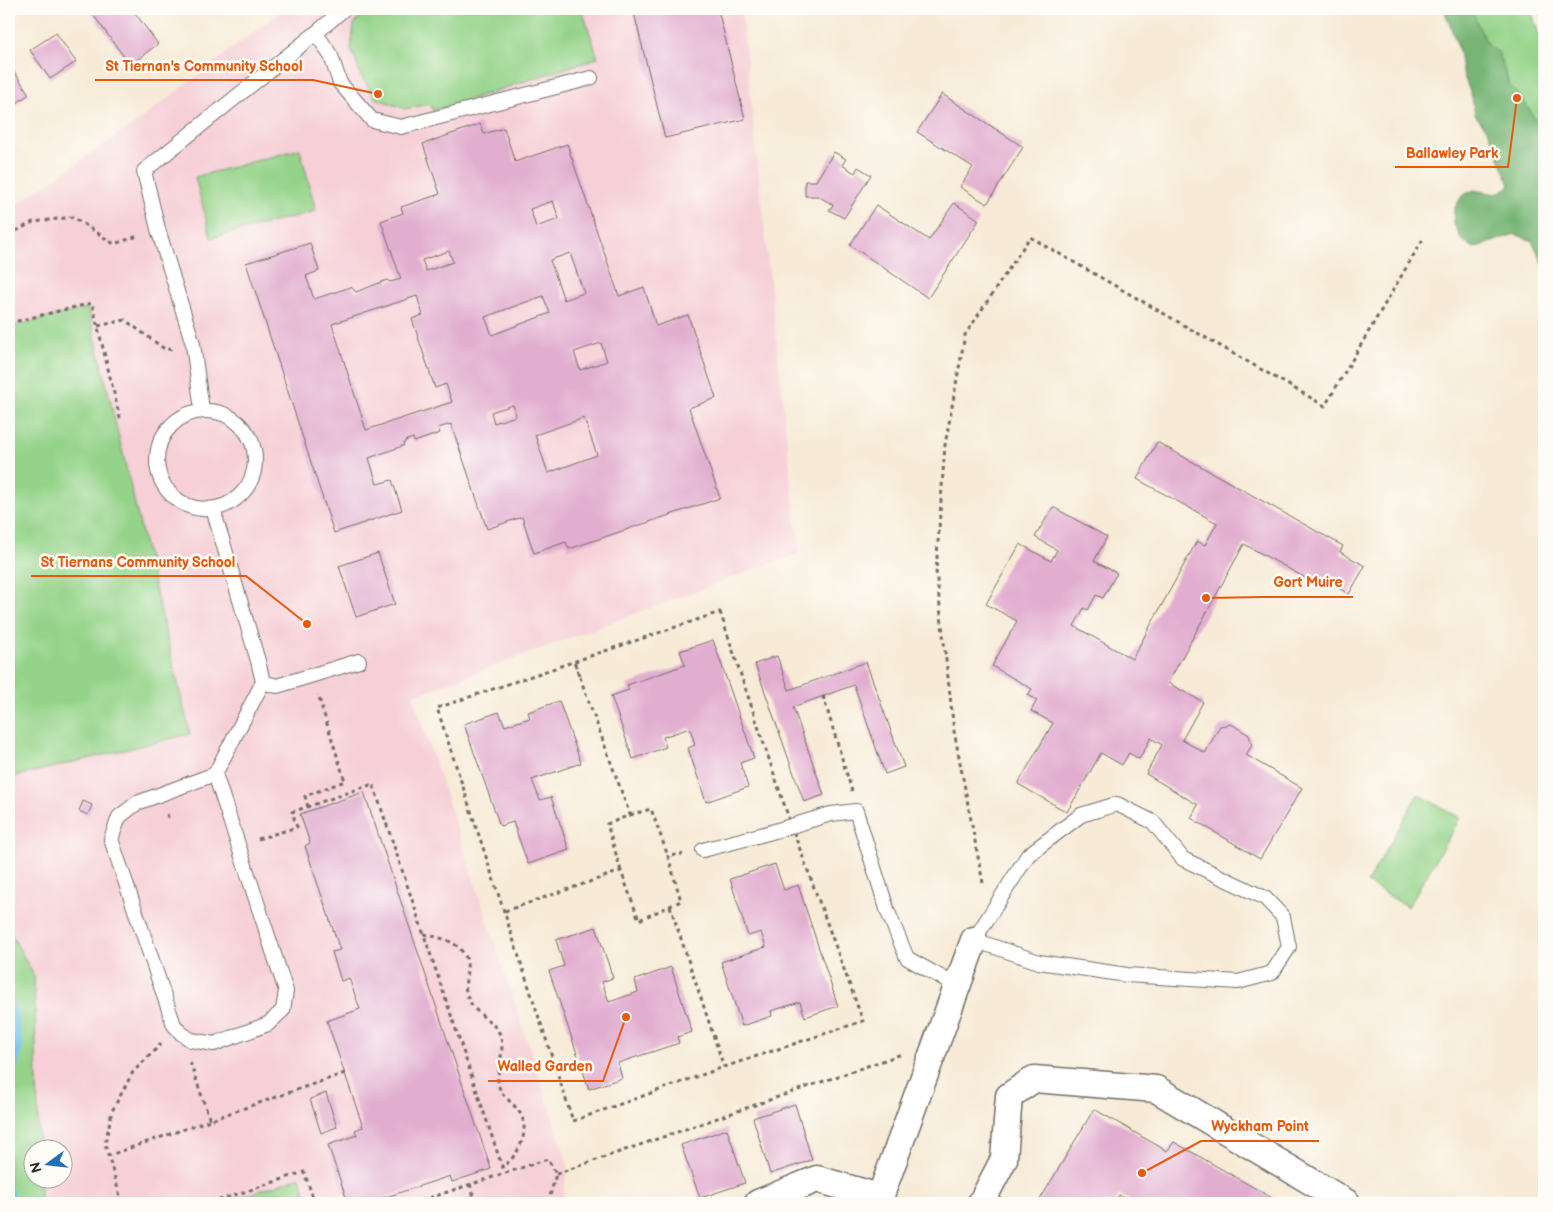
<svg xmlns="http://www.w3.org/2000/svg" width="1553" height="1212" viewBox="0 0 1553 1212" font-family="'Balsamiq Sans',sans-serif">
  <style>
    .built { fill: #f6cfd7 }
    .green { fill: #94d389; stroke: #607f5a }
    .forest { fill: #77b575; stroke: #517050 }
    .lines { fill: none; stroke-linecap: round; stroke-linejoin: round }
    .stream { stroke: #71c1ec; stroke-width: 9 }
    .building { fill: #e2aed0; fill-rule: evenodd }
    .lane-casing { stroke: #726e67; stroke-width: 16 }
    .street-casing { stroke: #726e67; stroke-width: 29 }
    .path { stroke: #726e67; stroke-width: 3; stroke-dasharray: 4 4; stroke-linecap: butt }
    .lane { stroke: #fff; stroke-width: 14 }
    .street { stroke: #fff; stroke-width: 26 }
    .leader { fill: none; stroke: #e8590c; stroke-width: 2 }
    .callout-dot { fill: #e8590c; stroke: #fdfcf7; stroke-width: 2 }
    .callout-label { font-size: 14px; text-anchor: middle; font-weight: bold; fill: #e8590c; stroke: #fdfcf7; stroke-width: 5; stroke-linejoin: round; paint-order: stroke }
  </style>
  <rect width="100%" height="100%" fill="#fdfcf7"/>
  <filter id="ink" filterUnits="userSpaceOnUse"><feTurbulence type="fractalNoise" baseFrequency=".02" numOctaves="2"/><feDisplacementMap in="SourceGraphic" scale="10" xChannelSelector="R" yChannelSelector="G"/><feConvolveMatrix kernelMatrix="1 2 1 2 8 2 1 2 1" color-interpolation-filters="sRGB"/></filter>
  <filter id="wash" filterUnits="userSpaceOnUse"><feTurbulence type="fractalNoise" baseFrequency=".0096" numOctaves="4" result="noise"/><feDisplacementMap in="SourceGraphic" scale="20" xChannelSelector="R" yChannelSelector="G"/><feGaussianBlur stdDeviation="1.12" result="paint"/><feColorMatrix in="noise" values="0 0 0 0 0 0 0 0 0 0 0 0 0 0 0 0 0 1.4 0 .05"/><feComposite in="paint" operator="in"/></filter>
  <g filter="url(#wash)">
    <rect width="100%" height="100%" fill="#f7ead6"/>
    <!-- built -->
    <polygon class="built" points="284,9 741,9 799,553 413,696 568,1164 562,1203 38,1203 40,1198 40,1180 62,1180 62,1150 39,1149 34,976 9,930 9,210 130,127"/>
    <!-- green -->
    <g class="green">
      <polygon points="366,9 582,9 598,58 433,111 430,104 405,109 375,98 361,76 351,49 354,24"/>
      <polygon points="1454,9 1531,9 1544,51 1544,208"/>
      <polygon points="300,149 316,211 211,238 195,177"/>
      <polygon points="88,308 190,734 9,778 9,327"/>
      <polygon points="1418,794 1460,818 1408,907 1367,883"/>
      <polygon points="9,930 34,976 39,1149 32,1150 32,1180 40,1180 40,1199 38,1203 9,1203"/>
      <polygon points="300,1177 309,1203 224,1203"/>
    </g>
    <!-- forest -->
    <polygon class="forest" points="1444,9 1471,9 1488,46 1498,52 1510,86 1521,97 1531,112 1544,137 1544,265 1532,241 1515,234 1474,248 1461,239 1454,224 1454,209 1462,196 1474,190 1496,194 1510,186 1488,130 1475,115 1472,97 1462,71 1459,50"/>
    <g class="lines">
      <!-- stream -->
      <g class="stream">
        <polyline points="9,999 18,1047 9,1085"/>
        <polyline points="9,1192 13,1203"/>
      </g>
    </g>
    <g id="blocks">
      <!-- building -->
      <g class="building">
        <polygon points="89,9 132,9 158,44 130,65"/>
        <polygon points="633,9 718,9 745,119 665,138"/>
        <polygon points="56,33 76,62 50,79 30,50"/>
        <polygon points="9,64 29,94 9,109"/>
        <polygon points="942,94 1023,147 987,204 960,187 973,167 917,132"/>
        <path d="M480,124L484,134L504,128L515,162L567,144L619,296L644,287L656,326L688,315L716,398L689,408L720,498L569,549L566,542L534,553L522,517L487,529L451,424L438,428L440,433L414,442L413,438L405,441L403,446L369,458L377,484L392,480L402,510L334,533L246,263L310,243L319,271L306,276L314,299L351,287L356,292L387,280L390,282L401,279L381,221L403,213L401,207L440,194L423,144ZM553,201L559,219L536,227L530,209ZM449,251L453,262L426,271L422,260ZM570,253L584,293L564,300L550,260ZM417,296L423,315L412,319L435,388L446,384L452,402L366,430L332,324ZM543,296L550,313L492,335L485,317ZM601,343L607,361L580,370L574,352ZM513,405L516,416L494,423L491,412ZM584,418L597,455L548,473L535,435Z"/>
        <polygon points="834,152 846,159 842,165 855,173 858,167 871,175 844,218 829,210 833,205 818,196 805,196 805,181 816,181"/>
        <polygon points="954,203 979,220 928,298 850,245 876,205 929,240"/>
        <polygon points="1157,442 1343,546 1340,552 1365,566 1349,594 1323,580 1320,586 1244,544 1168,683 1203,702 1182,740 1205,753 1220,726 1231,724 1249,735 1252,745 1246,755 1302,788 1260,859 1191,818 1198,805 1146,774 1162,745 1151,738 1139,759 1129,753 1122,765 1101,753 1067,812 1018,784 1053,723 1031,711 1037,700 1028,695 1032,689 992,666 1017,621 986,604 1020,544 1051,561 1057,550 1035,537 1053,507 1107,537 1094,561 1117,573 1103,598 1096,595 1088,610 1084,608 1074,626 1132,659 1197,541 1205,545 1217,523 1137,479"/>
        <polygon points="378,553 395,604 356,617 339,566"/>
        <polygon points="713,640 754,758 740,763 748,787 706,802 688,748 695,745 690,728 663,737 666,747 633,759 611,696 629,690 627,685 685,665 680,651"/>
        <polygon points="777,656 789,690 866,662 904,767 885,774 854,685 793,707 824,795 804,802 755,664"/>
        <polygon points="559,701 581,763 532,780 540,800 551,797 569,850 528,864 513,822 500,826 464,724 499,712 505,726 530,718 528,712"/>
        <polygon points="364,792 491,1169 452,1182 450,1176 368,1203 348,1203 328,1145 357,1135 355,1130 363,1127 327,1021 360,1009 349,978 341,981 332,952 340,950 305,846 310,843 300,814"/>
        <polygon points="83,801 92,805 88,815 79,811"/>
        <polygon points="775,864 784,890 798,885 838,1006 805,1017 800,1002 771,1011 772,1016 742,1026 721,962 766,947 761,932 748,936 730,879"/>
        <polygon points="596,927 613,978 602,982 609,1002 638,992 635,980 671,967 692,1032 677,1037 679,1043 618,1063 622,1078 589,1089 549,971 564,966 556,940"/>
        <polygon points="326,1093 337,1127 321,1133 310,1099"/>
        <polygon points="795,1104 812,1160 770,1174 753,1118"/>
        <polygon points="1094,1109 1167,1151 1174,1142 1281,1203 1134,1203 1119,1195 1114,1203 1038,1203"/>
        <polygon points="727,1129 745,1183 700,1198 681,1145"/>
      </g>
    </g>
  </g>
  <g filter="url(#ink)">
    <use href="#blocks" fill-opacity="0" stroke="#726e67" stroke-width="1"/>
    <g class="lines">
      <!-- lane casing -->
      <g class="lane-casing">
        <g id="lane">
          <polyline points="344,9 316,33 331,56 340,83 372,120 401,127 591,78"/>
          <polyline points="202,410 193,344 158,229 144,171 316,33"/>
          <circle cx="206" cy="460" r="49"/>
          <polyline points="213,509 258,661 263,682 215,774 137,803 119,817 111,839 174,1025 181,1033 191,1040 214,1044 268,1024 283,1010 286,991 215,774"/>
          <polyline points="263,682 277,686 359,661"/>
          <polygon points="1117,804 1153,822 1183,859 1265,898 1283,917 1289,947 1272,973 1238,982 1127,975 1039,962 974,940 1028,855 1081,815"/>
          <polyline points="703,850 768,833 831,814 856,811 888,912 907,958 957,986"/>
        </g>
      </g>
      <!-- street casing -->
      <g class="street-casing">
        <g id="street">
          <polyline points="758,1203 817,1179 879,1197"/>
          <polyline points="878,1203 974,940"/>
          <polyline points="981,1203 1004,1159 1009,1096 1034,1079 1156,1089 1347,1203"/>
        </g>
      </g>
      <!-- path -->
      <g class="path">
        <polyline points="9,235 33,222 73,217 114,244 138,236"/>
        <polyline points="9,323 92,303 121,422"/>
        <polyline points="98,326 125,320 166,350 173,348"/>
        <polygon points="720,612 791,825 863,1021 724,1067 573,1121 437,708"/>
        <polyline points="579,675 574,661 630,815 607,824 621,871"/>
        <polyline points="823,696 852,791"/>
        <polyline points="308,807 305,796 345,781 318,695"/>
        <polyline points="167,814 169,821"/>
        <polyline points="630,815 651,809 668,856"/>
        <polyline points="258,839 297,827 292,812 373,784 504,1172"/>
        <polyline points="983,883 954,731 936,571 945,445 965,335 1030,237 1325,406 1423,239"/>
        <polyline points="670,906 724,1067"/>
        <polyline points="505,911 621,871 639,920 681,901 668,856 683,854"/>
        <path d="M424,934C439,938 454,939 464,954C472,966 462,982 467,995C473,1013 486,1016 497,1029C508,1045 497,1066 498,1082C499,1095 514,1103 520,1113C531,1131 518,1157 503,1166"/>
        <polyline points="190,1062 210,1120"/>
        <polyline points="107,1156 345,1073"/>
        <polyline points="556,1174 902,1054"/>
        <polyline points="470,1184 476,1203"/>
        <polyline points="122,1203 105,1144 112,1111 133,1072 161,1044"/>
        <polyline points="211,1203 304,1172 315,1203"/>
        <polyline points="414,1203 548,1159 556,1174 548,1203"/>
      </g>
      <!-- lane -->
      <use href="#lane" class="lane"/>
      <!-- street -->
      <use href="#street" class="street"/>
    </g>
  </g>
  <!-- callouts -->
  <path class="leader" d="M378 94L313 80H95M1517 98L1508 167H1395M307 624L246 576H31M1206 598L1263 597H1353M626 1017L603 1081H488M1142 1173L1201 1141H1319"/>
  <g class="callout-dot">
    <circle cx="378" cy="94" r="5"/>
    <circle cx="1517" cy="98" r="5"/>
    <circle cx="307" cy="624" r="5"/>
    <circle cx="1206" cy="598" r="5"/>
    <circle cx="626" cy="1017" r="5"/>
    <circle cx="1142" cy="1173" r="5"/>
  </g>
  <g class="callout-label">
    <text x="204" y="71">St Tiernan's Community School</text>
    <text x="1452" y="158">Ballawley Park</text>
    <text x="138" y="567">St Tiernans Community School</text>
    <text x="1308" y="587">Gort Muire</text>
    <text x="545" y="1071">Walled Garden</text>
    <text x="1260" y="1131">Wyckham Point</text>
  </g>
  <!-- margin -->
  <rect width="1553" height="1212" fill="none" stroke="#fdfcf7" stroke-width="30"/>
  <!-- north arrow -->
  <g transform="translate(48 1164) rotate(255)"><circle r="24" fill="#fdfcf7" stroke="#a9a8a5"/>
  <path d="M0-4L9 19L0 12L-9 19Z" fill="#1f6fb2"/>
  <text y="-8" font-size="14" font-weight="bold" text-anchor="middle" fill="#2b2b2b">N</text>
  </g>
</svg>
